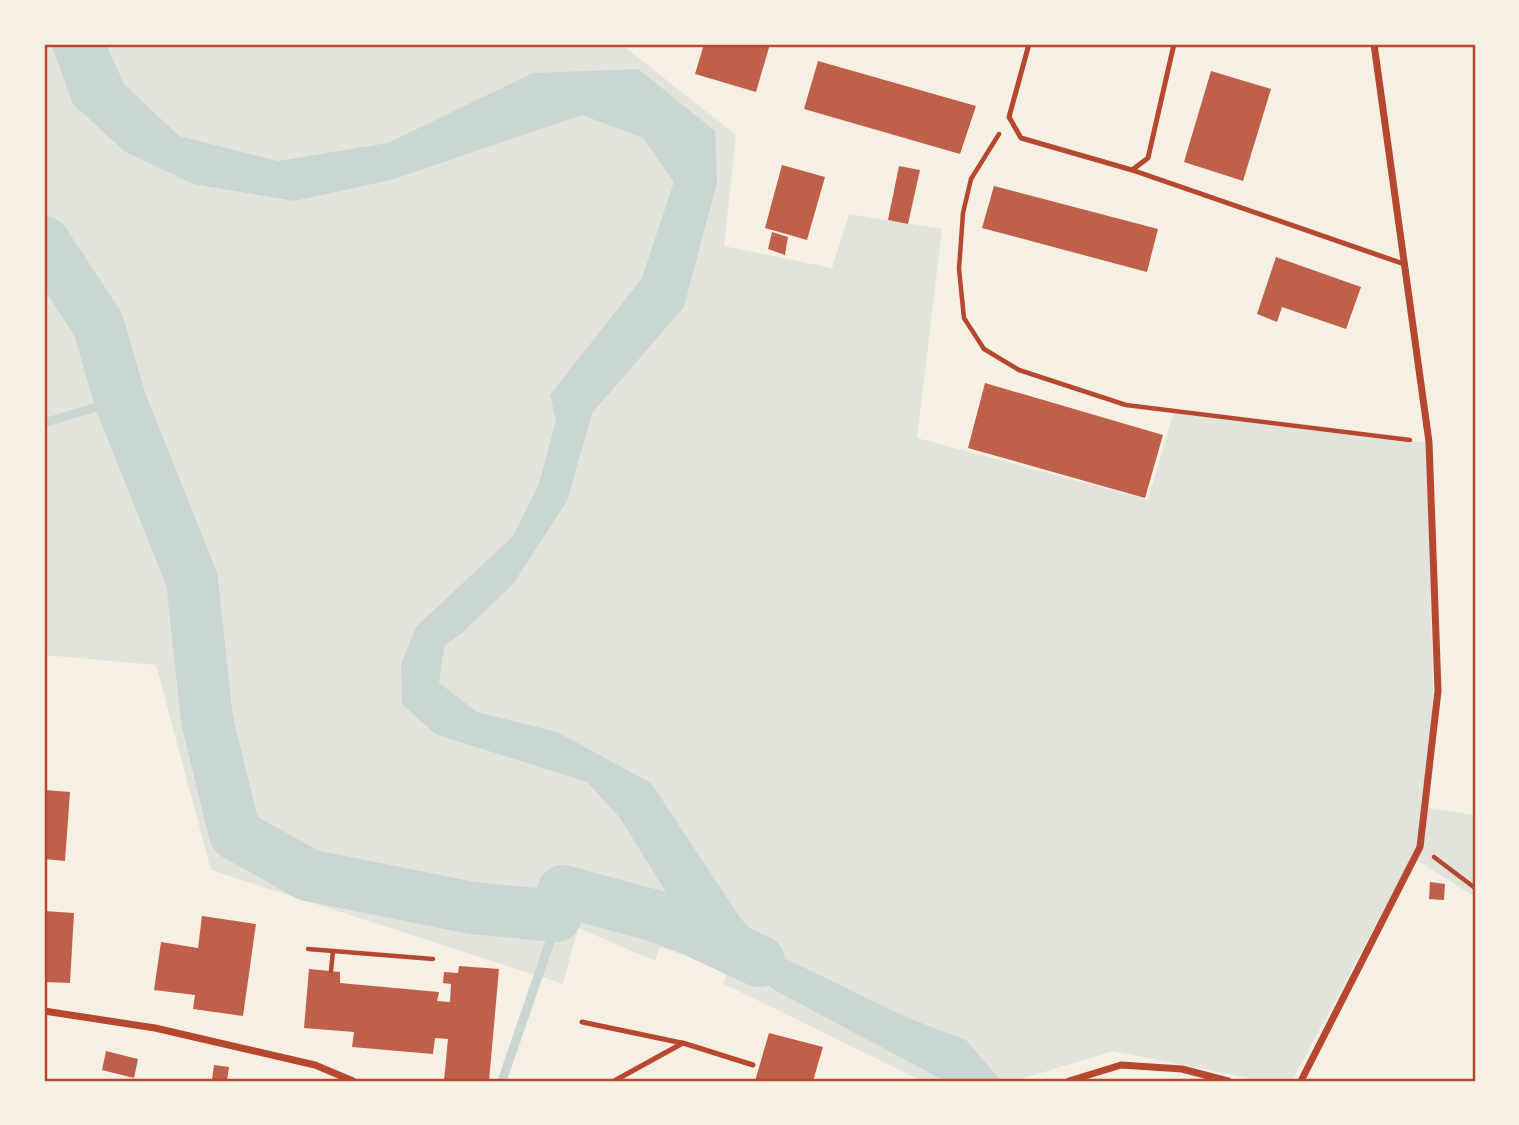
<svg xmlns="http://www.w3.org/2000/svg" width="1519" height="1125" viewBox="0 0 1519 1125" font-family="Barlow,sans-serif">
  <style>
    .green { fill: #e2e4dc }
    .water { fill: #c9d6d2 }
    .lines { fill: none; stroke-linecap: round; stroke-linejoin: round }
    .stream { stroke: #c9d6d2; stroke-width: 9 }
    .river { stroke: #c9d6d2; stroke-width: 52 }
    .building { fill: #bf614a }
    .path { stroke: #b5482f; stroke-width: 4.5 }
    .service { stroke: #b5482f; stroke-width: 5 }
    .minor { stroke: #b5482f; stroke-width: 7 }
    .neatline { fill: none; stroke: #b5482f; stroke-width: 2.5 }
  </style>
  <rect width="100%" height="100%" fill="#f6efe4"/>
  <!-- green -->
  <polygon class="green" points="44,44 626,44 625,47 736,135 724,246 832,268 849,214 942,229 917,438 1148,500 1174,411 1427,443 1433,690 1428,808 1475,815 1475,897 1412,857 1292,1081 1264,1081 1113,1051 1014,1081 922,1081 724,984 728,969 660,947 655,961 578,928 563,984 211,870 156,665 44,655"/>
  <!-- water -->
  <polygon class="water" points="51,44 106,44 124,84 179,136 278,161 388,143 533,73 638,69 715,131 717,182 684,307 592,413 567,501 513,584 462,633 444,646 439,683 477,712 557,732 651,783 741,919 776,954 908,1018 966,1040 1001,1081 945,1081 776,991 720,949 676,908 620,818 587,782 435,734 402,704 401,664 416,627 513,536 539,483 556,421 550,395 642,278 674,182 643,138 582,115 391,180 294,201 193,184 124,151 73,104"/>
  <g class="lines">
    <!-- stream -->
    <g class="stream">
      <polyline points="44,423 120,400"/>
      <polyline points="502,1081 554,930 556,916"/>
    </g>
    <!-- river -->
    <polyline class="river" points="44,242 98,324 120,400 192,580 207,720 235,834 308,875 472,908 556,916 563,891 656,916 686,927 759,961"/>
  </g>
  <!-- building -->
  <g class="building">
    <polygon points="704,44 770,44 756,92 695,74"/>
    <polygon points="818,61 976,106 960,154 804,109"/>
    <polygon points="1211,71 1271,89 1243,181 1184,162"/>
    <polygon points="782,165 825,177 807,240 765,228"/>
    <polygon points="899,166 920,170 908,224 888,220"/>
    <polygon points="994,186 1158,229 1147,272 982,228"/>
    <polygon points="772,232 788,237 785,255 768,249"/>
    <polygon points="1276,257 1361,287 1346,329 1282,307 1277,322 1257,314"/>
    <polygon points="985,383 1163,435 1145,498 968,448"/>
    <polygon points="44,790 70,792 65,861 44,859"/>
    <polygon points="1430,882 1445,884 1444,900 1429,899"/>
    <polygon points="44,911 74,913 70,983 44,982"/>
    <polygon points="202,916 256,924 243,1016 193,1009 195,995 154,990 161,942 198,948"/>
    <polygon points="459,966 499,969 489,1081 444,1081 448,1039 435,1038 433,1054 352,1047 354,1032 304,1028 309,969 340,972 340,983 439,992 437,1001 450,1002 451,984 443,983 444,972 458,973"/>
    <polygon points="769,1033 823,1047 813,1081 755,1081"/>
    <polygon points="106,1051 138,1059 134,1078 102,1070"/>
    <polygon points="214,1065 229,1067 227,1081 212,1080"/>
  </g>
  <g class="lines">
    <!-- path -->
    <g class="path">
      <polyline points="999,134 971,179 963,213 959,269 964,318 984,349 1019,370 1126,405 1410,440"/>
      <polyline points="1434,857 1475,888"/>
      <polyline points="308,949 433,959"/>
      <polyline points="331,971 333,951"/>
    </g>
    <!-- service -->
    <g class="service">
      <polyline points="1029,44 1009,117 1021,138 1132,170 1148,158 1174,44"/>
      <polyline points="1132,170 1404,264"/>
      <polyline points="582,1022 682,1043"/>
      <polyline points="614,1081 683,1043 753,1065"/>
    </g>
    <!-- minor -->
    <g class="minor">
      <polyline points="44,1011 155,1028 315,1065 353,1081"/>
      <polyline points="1069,1081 1121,1065 1182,1069 1228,1081"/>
      <polyline points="1301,1081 1420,847 1438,691 1429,442 1374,44"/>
    </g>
  </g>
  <!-- border -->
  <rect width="1519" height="1125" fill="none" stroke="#f6efe4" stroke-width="91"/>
  <rect x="46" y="46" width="1428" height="1034" class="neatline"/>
</svg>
